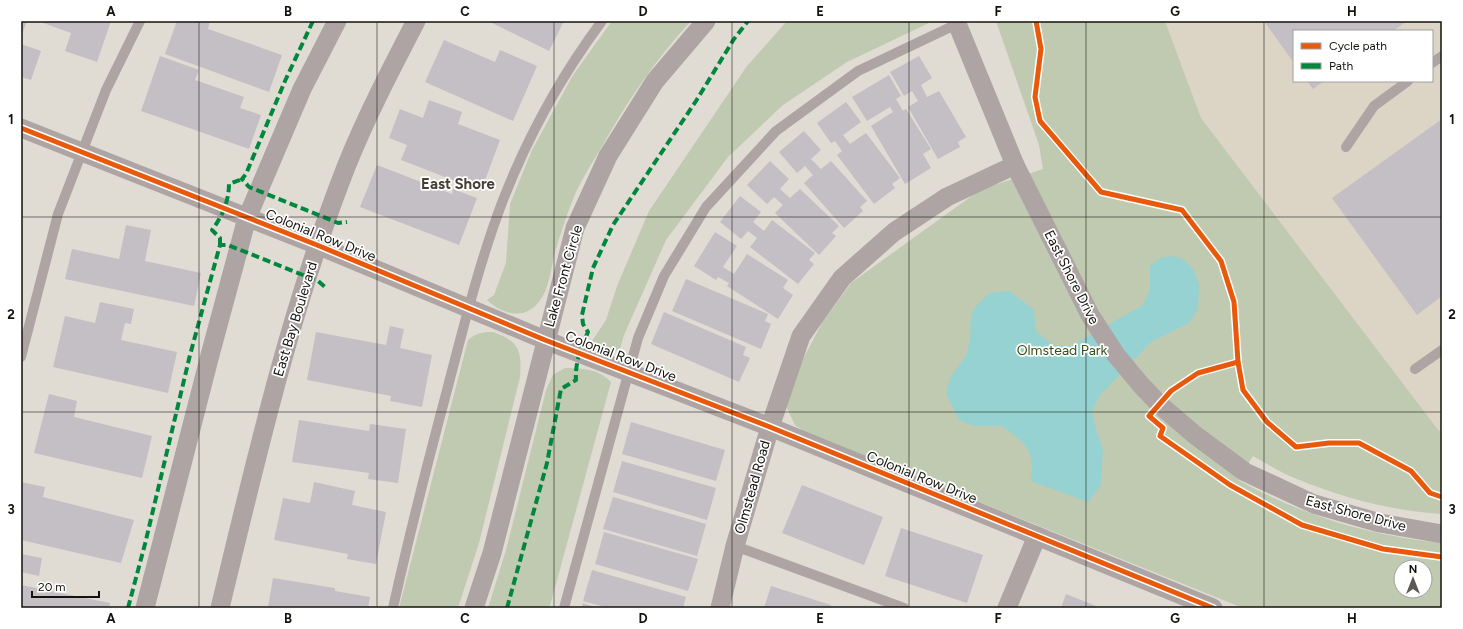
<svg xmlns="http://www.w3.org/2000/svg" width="1463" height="629" viewBox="0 0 1463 629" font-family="Figtree,sans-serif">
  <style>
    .built { fill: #dcd5c5; fill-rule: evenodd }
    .green { fill: #bfcab0; fill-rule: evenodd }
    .water { fill: #95d2d1 }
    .building { fill: #c4bec5 }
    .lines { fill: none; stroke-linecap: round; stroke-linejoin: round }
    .lane { stroke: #ada4a3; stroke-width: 10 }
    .street { stroke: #ada4a3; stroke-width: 19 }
    .quiet { stroke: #00873e; stroke-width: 4; stroke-dasharray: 8 4; stroke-linecap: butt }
    .cycleway-casing { stroke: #fff; stroke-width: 8 }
    .cycleway { stroke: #e8590c; stroke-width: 5 }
    .grid { fill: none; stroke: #14120d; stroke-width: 1; stroke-opacity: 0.55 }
    .labels { text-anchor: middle; stroke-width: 3.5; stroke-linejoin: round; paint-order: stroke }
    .street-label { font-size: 14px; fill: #14120d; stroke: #fff }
    .park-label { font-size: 14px; fill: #324f14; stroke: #fff }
    .neighbourhood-label { font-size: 15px; font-weight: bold; fill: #464034; stroke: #fff }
    .neatline { fill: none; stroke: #14120d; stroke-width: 1.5 }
    .grid-label { font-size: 13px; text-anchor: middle; font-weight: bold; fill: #14120d }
  </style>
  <rect width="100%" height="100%" fill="#e0dcd4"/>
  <!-- built -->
  <path class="built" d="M1165,21H1442V429L1439,431L1201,118ZM1294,31H1432V81H1294Z"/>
  <!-- green -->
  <g class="green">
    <path d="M612,21H691C655,60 626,103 600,150C592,163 583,177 576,192C568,211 561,232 555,252C551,268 549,291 538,303C523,321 501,313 487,300L494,295L506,263L510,204L532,150L573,75Z"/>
    <polygon points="787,21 928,21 929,23 847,62 783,105 728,157 666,240 624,335 620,349 612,352 590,344 606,320 617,286 649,211 747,66"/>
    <path d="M996,21H1165L1201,118L1439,431L1442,429V514C1392,511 1343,498 1297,479C1282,473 1267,464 1253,456L1238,480C1305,516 1365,535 1442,543V608H1243L805,432L795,425L786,406L791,382L822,323L851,283L980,190L1043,169L1039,145ZM1401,567H1425V591H1401Z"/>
    <path d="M493,332C519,341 522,351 520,377L479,543L458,608H399L468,340C476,333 482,332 493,332Z"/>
    <path d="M565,368C582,368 599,369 611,382L550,606V608H488L506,550L546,390L553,375Z"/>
  </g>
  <!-- water -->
  <path class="water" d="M1171,256L1183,259L1193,269L1199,285L1198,309L1189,323L1151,342L1100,395L1092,411L1096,430L1103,449L1101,485L1088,502L1031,481C1035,449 1026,444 1002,426H974L959,420L946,394L950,378L966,356L970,339L971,315L976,306L990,293L1009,291L1034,310L1036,331L1052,345L1071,346L1143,305L1150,290V266L1160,258Z"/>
  <!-- building -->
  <g class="building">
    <polygon points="21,21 27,21 21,37"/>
    <polygon points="38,21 111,21 97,62 65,51 71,33"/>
    <polygon points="177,21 210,21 208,29 282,55 269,92 165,54"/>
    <polygon points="488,21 564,21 549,51"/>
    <polygon points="1264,21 1407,21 1393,31 1294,31 1294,63"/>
    <polygon points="444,40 495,62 500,50 537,66 513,121 425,82"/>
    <polygon points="21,44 41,51 31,80 21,77"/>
    <polygon points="160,56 199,70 195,80 244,97 240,108 261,115 249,149 141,111"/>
    <polygon points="919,56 932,78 921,85 927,97 939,91 966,137 958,142 960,147 938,159 908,107 918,101 912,91 904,96 890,72"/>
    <polygon points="889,75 901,96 896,99 903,111 906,109 931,149 923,154 931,168 905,184 871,126 893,112 890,107 867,121 852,97"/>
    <polygon points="1307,81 1324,81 1313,89"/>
    <polygon points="429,100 462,112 458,124 500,140 481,191 401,160 407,145 389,138 400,109 423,118"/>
    <polygon points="846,102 861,122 843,135 850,144 866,133 900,178 892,184 895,188 874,204 837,155 842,151 835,141 831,143 817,123"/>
    <polygon points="1442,119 1442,296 1417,315 1332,198"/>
    <polygon points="804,131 821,150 811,159 821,169 831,161 867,201 860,207 863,211 844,228 804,183 813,175 805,166 797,173 779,152"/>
    <polygon points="770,161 789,179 780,189 790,198 800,189 839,226 832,233 836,236 819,255 775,213 783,205 774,197 767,204 747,185"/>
    <polygon points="377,165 452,194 453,189 477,198 459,245 360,207"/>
    <polygon points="740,196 761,212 753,222 764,231 772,220 815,253 809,260 814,264 798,284 750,247 757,238 748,231 741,239 720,222"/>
    <polygon points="126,225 151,230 145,261 201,273 194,306 65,279 72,249 119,259"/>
    <polygon points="715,232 737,246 723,267 734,274 747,254 788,280 783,288 793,295 778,319 727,286 729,283 718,277 716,280 694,266"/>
    <polygon points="686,279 768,314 765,321 771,324 761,349 672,311"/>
    <polygon points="100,302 134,309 131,324 125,323 121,340 177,352 168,393 53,367 65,316 95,323"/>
    <polygon points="664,312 746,347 743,355 750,358 739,382 651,344"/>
    <polygon points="390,326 404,329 400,348 432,355 422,407 390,401 391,396 307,380 316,332 386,345"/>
    <polygon points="49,394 77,401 74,417 152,436 142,478 34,453"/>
    <polygon points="299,420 369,431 370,424 406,429 398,483 368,479 369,473 292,462"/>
    <polygon points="631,422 725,450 716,481 622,454"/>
    <polygon points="622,461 716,488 707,520 613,492"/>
    <polygon points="21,482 45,487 43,497 134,520 121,563 21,540"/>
    <polygon points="314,482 355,491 352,505 386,512 376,564 347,559 348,554 274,540 283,498 310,503"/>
    <polygon points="802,485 883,517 864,565 782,533"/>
    <polygon points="613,497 706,524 697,556 603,529"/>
    <polygon points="901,528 983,555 967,603 885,576"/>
    <polygon points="604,532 698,559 688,591 595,564"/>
    <polygon points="21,554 42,558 39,576 21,572"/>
    <polygon points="592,570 686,597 683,608 608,608 583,601"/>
    <polygon points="273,578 335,588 335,591 370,597 368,608 268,608"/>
    <polygon points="21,585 110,603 109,608 21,608"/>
    <polygon points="771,586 831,605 829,608 764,608"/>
    <polygon points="1066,594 1101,608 1061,608"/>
    <polygon points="583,603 597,608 581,608"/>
  </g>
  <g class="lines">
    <!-- lane -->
    <g class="lane">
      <polyline points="1432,63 1442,56"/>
      <polyline points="1346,147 1374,106 1408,81"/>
      <polyline points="21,357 58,214 106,90 140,21"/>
      <polyline points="1415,369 1442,350"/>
      <polyline points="735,546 904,608"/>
      <path d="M393,608C409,536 427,465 446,394C463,329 479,263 503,200C528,136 561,76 602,21"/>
      <polyline points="564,608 638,338 664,276 706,207 776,131 858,71 957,24"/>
    </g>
    <!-- street -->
    <g class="street">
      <polyline points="956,21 1015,165 1090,315 1116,355 1141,385 1160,405 1195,435 1245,472 1314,504 1380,523 1442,534"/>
      <polyline points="21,128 317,245 545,340 770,427 1213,608"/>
      <polyline points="145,608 210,355 247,218 302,89 337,21"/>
      <path d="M220,608C256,459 290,310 346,167C366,117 391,69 416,21"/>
      <polyline points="474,608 492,553 575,228 608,156 655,81 706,21"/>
      <polyline points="720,608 735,546 770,427 801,336 842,278 894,232 947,197 1015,165"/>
      <polyline points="1007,608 1037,536"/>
    </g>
    <!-- quiet -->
    <g class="quiet">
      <polyline points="313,21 285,81 246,174 242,179 249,187 338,223 347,222"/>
      <path d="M220,245V238L212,230C222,217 229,201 229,184L242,179"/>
      <polyline points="128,608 145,544 190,355 220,245 228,245 318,281 325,287"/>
      <path d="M507,608L547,463L561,389L576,380C575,362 581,348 588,332L583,324L582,315L593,268L613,225L696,101L734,39L748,21"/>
    </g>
    <!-- cycleway casing -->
    <g class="cycleway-casing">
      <g id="cycleway">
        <polyline points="1036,21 1041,49 1035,97 1040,121 1101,192 1182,210 1221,261 1234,302 1238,362 1243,390 1267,422 1296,447 1329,443 1359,443 1411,471 1430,493 1442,497"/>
        <polyline points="21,128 317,245 545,340 770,427 1213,608"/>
        <polyline points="1238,362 1198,373 1171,391 1149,416 1163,428 1160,436 1230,485 1302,525 1383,549 1442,557"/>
      </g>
    </g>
    <!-- cycleway -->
    <use href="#cycleway" class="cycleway"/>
  </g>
  <!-- grid -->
  <path class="grid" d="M199,21V608M377,21V608M554,21V608M732,21V608M909,21V608M1086,21V608M1264,21V608M21,217H1442M21,412H1442"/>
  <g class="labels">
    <!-- street labels -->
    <g class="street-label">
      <text transform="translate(321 235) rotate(22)" y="5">Colonial Row Drive</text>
      <text transform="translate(563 276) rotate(-74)" y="5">Lake Front Circle</text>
      <text transform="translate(1072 277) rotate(63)" y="5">East Shore Drive</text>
      <text transform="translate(295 319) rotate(-73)" y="5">East Bay Boulevard</text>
      <text transform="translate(621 356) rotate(21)" y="5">Colonial Row Drive</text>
      <text transform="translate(922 477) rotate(22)" y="5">Colonial Row Drive</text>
      <text transform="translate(752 487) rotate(-74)" y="5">Olmstead Road</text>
      <text transform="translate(1356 513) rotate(15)" y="5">East Shore Drive</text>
    </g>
    <!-- park labels -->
    <g class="park-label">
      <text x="1062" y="355">Olmstead Park</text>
    </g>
    <!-- neighbourhood labels -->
    <g class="neighbourhood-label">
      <text x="458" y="189">East Shore</text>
    </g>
  </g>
  <!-- border -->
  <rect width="1463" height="629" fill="none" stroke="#ffffff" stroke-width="44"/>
  <!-- legend -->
  <rect x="1293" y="30" width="140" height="52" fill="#ffffff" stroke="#a1a09e"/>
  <rect x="1301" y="43" width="20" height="6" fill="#e8590c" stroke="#a1a09e"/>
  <text x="1329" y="50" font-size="12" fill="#14120d">Cycle path</text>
  <rect x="1301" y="63" width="20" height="6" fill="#00873e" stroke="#a1a09e"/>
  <text x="1329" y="70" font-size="12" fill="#14120d">Path</text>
  <!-- north arrow -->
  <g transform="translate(1413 579)"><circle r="19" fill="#ffffff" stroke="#a1a09e"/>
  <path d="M0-3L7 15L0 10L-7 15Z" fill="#5b5953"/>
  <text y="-6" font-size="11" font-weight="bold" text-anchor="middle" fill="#14120d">N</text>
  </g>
  <!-- scale -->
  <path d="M32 591v6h67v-6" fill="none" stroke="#14120d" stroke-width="2"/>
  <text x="38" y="591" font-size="12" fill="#14120d" stroke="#ffffff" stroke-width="3" paint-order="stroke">20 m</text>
  <rect x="22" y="22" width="1419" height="585" class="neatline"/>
  <g class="grid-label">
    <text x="111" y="16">A</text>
    <text x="288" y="16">B</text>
    <text x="465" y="16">C</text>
    <text x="643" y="16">D</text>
    <text x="820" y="16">E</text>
    <text x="998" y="16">F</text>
    <text x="1175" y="16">G</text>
    <text x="1352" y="16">H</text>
    <text x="11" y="124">1</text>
    <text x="1452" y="124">1</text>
    <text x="11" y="319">2</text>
    <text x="1452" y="319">2</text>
    <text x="11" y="514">3</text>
    <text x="1452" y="514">3</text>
    <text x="111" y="623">A</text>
    <text x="288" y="623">B</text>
    <text x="465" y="623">C</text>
    <text x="643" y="623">D</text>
    <text x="820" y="623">E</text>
    <text x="998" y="623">F</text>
    <text x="1175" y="623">G</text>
    <text x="1352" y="623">H</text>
  </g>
</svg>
